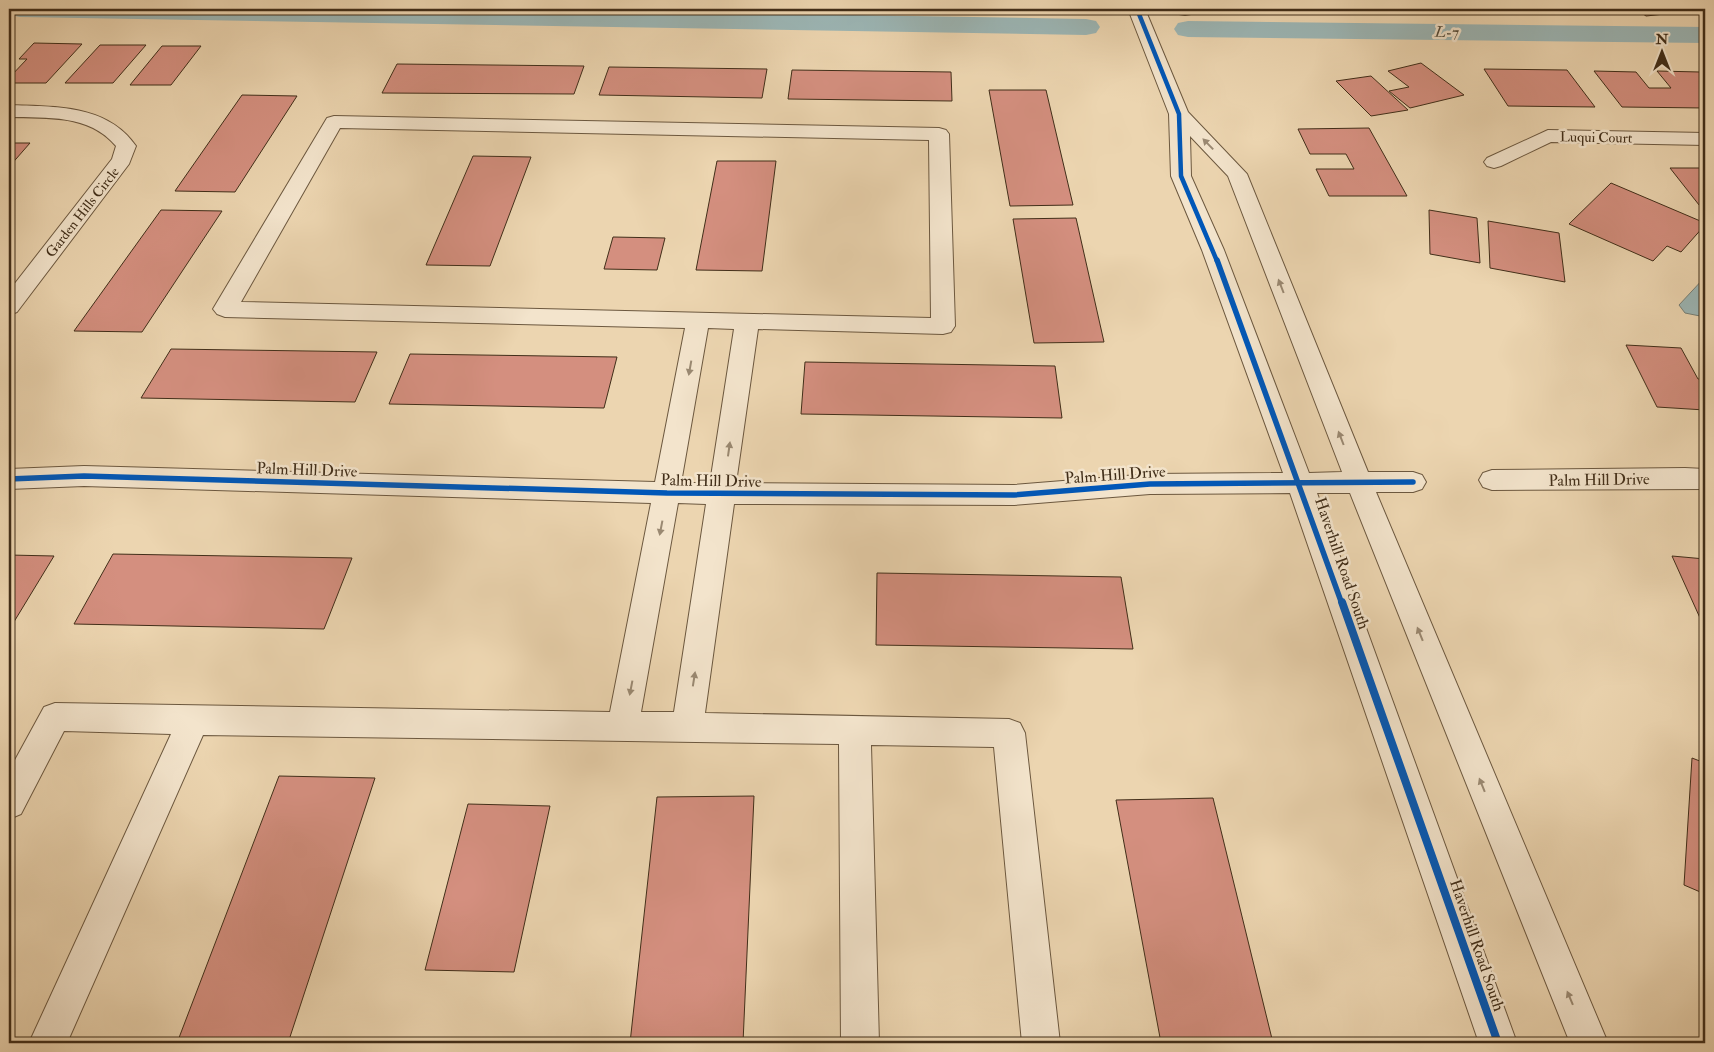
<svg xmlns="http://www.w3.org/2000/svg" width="1714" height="1052" viewBox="0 0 1714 1052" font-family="'IM FELL Double Pica',serif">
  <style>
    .water { fill: #9cb6b5; stroke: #788077 }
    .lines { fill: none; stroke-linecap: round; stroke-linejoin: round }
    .canal { fill: #9cb6b5; fill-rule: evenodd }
    .building { fill: #d48f7f; stroke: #412e19 }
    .minor-casing { stroke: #6c583f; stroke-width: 2 }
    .minor { fill: #f3e4cc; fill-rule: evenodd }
    .cycleway-far2-casing { stroke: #f3e4cc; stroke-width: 7 }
    .cycleway-far1-casing { stroke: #f3e4cc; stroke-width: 9 }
    .cycleway-casing { stroke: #f3e4cc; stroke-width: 11 }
    .cycleway-far2 { stroke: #0057b8; stroke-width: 4.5 }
    .cycleway-far1 { stroke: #0057b8; stroke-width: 5.5 }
    .cycleway { stroke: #0057b8; stroke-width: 8 }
    .oneway { fill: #9a8972 }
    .labels { text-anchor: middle; stroke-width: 5; stroke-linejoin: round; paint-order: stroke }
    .far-street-label { font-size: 14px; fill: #412e19; stroke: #f3e4cc }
    .far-water-label { font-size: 15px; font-style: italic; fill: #534938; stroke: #f3e4cc }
    .street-label { font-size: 16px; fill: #412e19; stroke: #f3e4cc }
  </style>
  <rect width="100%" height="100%" fill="#ecd5b0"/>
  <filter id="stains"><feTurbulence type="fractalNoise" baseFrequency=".004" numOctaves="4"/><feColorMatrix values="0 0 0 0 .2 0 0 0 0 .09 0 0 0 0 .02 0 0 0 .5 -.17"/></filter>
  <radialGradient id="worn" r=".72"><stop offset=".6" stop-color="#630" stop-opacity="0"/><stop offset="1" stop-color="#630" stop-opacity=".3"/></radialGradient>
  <!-- water -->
  <polygon class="water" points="1705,277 1705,317 1685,313 1679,305"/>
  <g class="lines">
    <!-- canal -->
    <g class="canal">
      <polygon points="9,9 492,9 1086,19 1096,21 1100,27 1096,33 1086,35 20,17 10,15"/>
      <polygon points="1188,21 1705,27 1705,43 1188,37 1178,35 1174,29 1178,23"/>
    </g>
  </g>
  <!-- building -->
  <g class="building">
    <polygon points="1636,9 1667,9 1674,13 1646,16"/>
    <polygon points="34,43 82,44 46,83 9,83 9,78 27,59 19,59"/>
    <polygon points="100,45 146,45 113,83 65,83"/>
    <polygon points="162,46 201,46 171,85 130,85"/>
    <polygon points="1421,63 1464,95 1410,108 1389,91 1409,87 1388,71"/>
    <polygon points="397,64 584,66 574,94 382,93"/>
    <polygon points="609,67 767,69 762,98 599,95"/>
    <polygon points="1484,69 1567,70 1595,107 1508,106"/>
    <polygon points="792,70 951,72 952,101 788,99"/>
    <polygon points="1594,71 1636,72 1649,88 1671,88 1657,71 1700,72 1705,77 1705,108 1622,107"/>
    <polygon points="1371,76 1408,110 1371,116 1336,81"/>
    <polygon points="989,90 1046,90 1073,205 1010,206"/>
    <polygon points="242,95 297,96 235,192 175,191"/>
    <polygon points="1369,128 1407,196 1329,196 1316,169 1354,169 1346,154 1310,154 1298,129"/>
    <polygon points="9,143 30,143 9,167"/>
    <polygon points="473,156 531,157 490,266 426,265"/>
    <polygon points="717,161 776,161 762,271 696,270"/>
    <polygon points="1670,168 1705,168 1705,210 1703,210"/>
    <polygon points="1611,183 1705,223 1705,225 1681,252 1667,246 1653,261 1569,224"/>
    <polygon points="161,210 222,211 142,332 74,331"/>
    <polygon points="1429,210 1477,218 1480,263 1430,254"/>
    <polygon points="1076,218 1104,342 1034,343 1013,219"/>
    <polygon points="1488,221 1559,233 1565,282 1490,268"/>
    <polygon points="613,237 665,238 657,270 604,269"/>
    <polygon points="1626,345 1681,348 1698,379 1705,379 1705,410 1657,407"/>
    <polygon points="171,349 377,352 355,402 141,398"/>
    <polygon points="410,354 617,357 604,408 389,404"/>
    <polygon points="805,362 1055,366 1062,418 801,414"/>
    <polygon points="113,554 352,558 324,629 74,624"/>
    <polygon points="9,555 54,556 9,630"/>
    <polygon points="1672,556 1705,559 1705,629"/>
    <polygon points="877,573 1121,577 1133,649 876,645"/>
    <polygon points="1692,758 1705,763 1705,894 1684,885"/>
    <polygon points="279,776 375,778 288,1043 177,1043"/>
    <polygon points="754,796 743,1043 630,1043 657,797"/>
    <polygon points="1213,798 1273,1043 1161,1043 1116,800"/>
    <polygon points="468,804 550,806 514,972 425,970"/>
  </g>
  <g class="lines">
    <!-- minor casing -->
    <g class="minor-casing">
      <g id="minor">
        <path d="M1128,9H1145L1188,112L1247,174L1368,472H1413L1422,475L1426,482L1422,489L1413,492H1376L1608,1043H1570L1350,493H1317L1517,1043H1479L1290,493L1150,494L1014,505L734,504L705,713L1009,719L1020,723L1025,733L1060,1043H1022L994,747L871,745L879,1043H841L839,744L203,735L67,1043H29L171,734L64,731L21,814L9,819V771L44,707L55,703L610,712L651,503L84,486L9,489V469L84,466L655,482L685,328L225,317L217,314L213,309L327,118L334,116L939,128L946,130L949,134L955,326L951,332L943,334L758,329L736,483L1014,485L1150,474L1283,473L1202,250L1171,176L1169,114ZM340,128L929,140L931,318L241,302ZM1190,136L1228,176L1342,472L1309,473L1224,250L1191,176ZM708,328L734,329L710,483H681ZM678,503L706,504L674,712H641Z"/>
        <polygon points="1177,9 1193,9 1194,10 1191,14 1185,15 1179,14"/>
        <path d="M9,105C55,107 107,104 136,146L129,164L17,312L9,315V291L112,159L116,146C89,114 47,118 9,117Z"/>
        <polygon points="1548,130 1705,133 1705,145 1551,142 1501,166 1494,168 1487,166 1484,162 1487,158"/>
        <polygon points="1685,468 1705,469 1705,489 1492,490 1483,487 1479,480 1483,473 1492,470"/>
      </g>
    </g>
    <!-- minor -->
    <use href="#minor" class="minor"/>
    <!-- cycleway-far2 casing -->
    <g class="cycleway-far2-casing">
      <polyline id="cycleway-far2" points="1137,9 1179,114 1181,176 1217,261"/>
    </g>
    <!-- cycleway-far1 casing -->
    <g class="cycleway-far1-casing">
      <g id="cycleway-far1">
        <polyline points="1217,260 1342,604"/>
        <polyline points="9,479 84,476 667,493 1014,495 1150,484 1413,482"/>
      </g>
    </g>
    <!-- cycleway casing -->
    <g class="cycleway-casing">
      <polyline id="cycleway" points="1342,602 1498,1043"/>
    </g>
    <!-- cycleway-far2 -->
    <use href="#cycleway-far2" class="cycleway-far2"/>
    <!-- cycleway-far1 -->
    <use href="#cycleway-far1" class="cycleway-far1"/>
    <!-- cycleway -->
    <use href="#cycleway" class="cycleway"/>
  </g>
  <!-- one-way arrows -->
  <defs><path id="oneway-solid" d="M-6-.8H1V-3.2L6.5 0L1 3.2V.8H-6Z" transform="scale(1.25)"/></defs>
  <g class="oneway">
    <use href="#oneway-solid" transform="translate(1208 144) rotate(-134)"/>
    <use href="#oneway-solid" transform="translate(1281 286) rotate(-111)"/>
    <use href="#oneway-solid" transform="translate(690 368) rotate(100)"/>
    <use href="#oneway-solid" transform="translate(1341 438) rotate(-111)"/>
    <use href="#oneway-solid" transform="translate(729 449) rotate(-82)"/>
    <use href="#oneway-solid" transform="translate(661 528) rotate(101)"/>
    <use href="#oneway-solid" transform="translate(1420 634) rotate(-112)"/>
    <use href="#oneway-solid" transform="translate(694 679) rotate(-81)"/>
    <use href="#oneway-solid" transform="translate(631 688) rotate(101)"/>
    <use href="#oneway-solid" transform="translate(1482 785) rotate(-112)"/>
    <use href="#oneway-solid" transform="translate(1570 998) rotate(-113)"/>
  </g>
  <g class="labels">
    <!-- far-street labels -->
    <g class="far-street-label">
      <text transform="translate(1596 137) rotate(1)" y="5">Luqui Court</text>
      <text transform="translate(82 212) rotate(-52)" y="5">Garden Hills Circle</text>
    </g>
    <!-- far-water labels -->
    <g class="far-water-label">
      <text transform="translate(1447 32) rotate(1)" y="5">L-7</text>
    </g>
    <!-- street labels -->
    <g class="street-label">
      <text transform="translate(307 469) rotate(2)" y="6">Palm Hill Drive</text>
      <text transform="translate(1115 474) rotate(-4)" y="6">Palm Hill Drive</text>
      <text transform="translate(1599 479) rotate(-1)" y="6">Palm Hill Drive</text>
      <text transform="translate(711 480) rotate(1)" y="6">Palm Hill Drive</text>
      <text transform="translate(1343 563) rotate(71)" y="6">Haverhill Road South</text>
      <text transform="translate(1478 945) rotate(71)" y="6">Haverhill Road South</text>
    </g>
  </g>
  <!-- margin -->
  <rect width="1714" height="1052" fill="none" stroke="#ecd5b0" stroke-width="30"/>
  <rect x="10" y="10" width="1694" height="1032" fill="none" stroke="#412e19" stroke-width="2.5"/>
  <rect x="15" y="15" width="1684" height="1022" fill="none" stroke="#412e19"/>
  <!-- north arrow -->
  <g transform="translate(1662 52)" stroke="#f3e4cc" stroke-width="4" paint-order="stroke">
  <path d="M0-4L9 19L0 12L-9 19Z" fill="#412e19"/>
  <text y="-8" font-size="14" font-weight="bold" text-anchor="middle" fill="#412e19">N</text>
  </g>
  <rect width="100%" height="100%" filter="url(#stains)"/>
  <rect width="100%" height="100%" fill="url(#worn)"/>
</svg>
